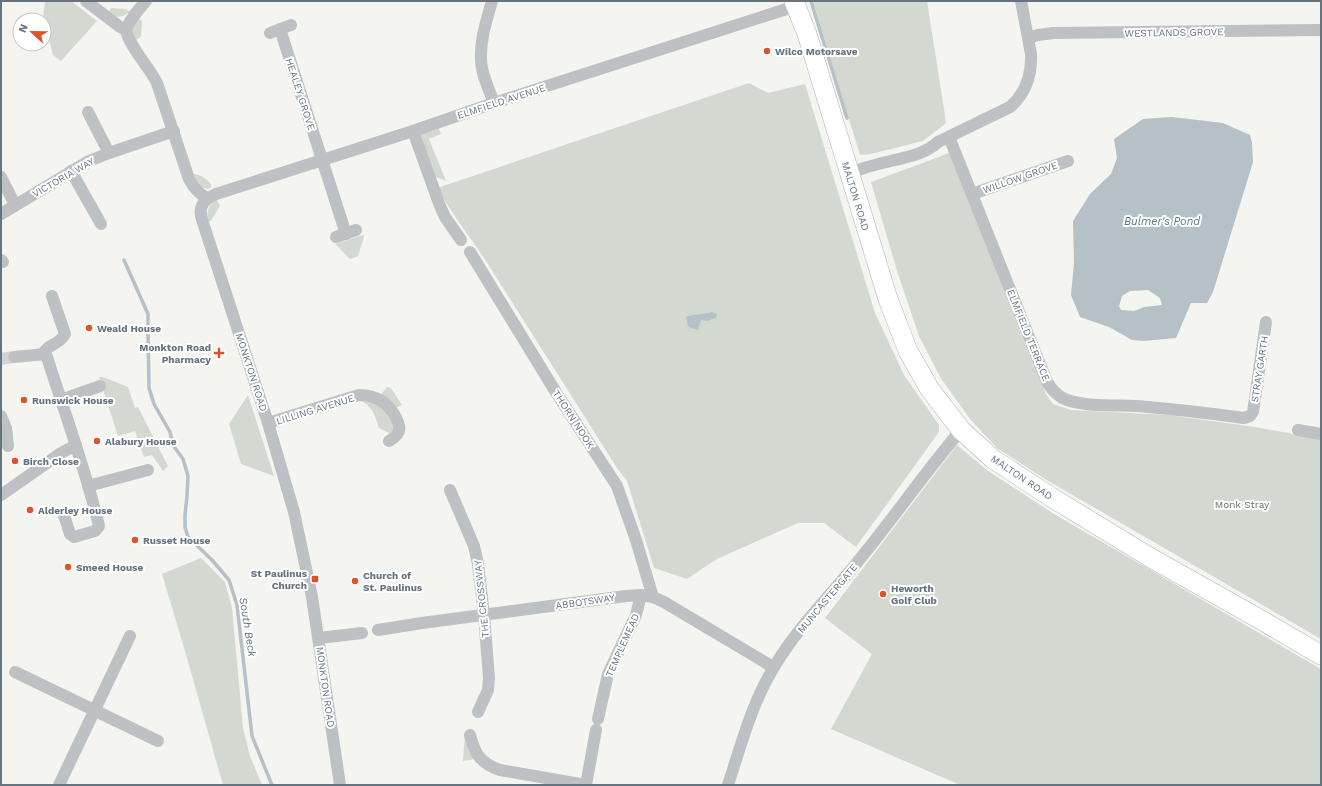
<svg xmlns="http://www.w3.org/2000/svg" width="1322" height="786" viewBox="0 0 1322 786" font-family="'Work Sans',sans-serif">
  <style>
    .green { fill: #d3d9d0 }
    .water { fill: #b5c1c6; fill-rule: evenodd }
    .lines { fill: none; stroke-linecap: round; stroke-linejoin: round }
    .stream { stroke: #b5c1c6; stroke-width: 3.5 }
    .street-tunnel { stroke: #d0d4d4; stroke-width: 12; stroke-dasharray: 12 6; stroke-linecap: butt }
    .primary-casing { stroke: #b0b5b8; stroke-width: 20 }
    .street { stroke: #bdc1c4; stroke-width: 12 }
    .primary { stroke: #fff; stroke-width: 19 }
    .poi-dot { fill: #de5327; stroke: #fff; stroke-width: 1.5 }
    .labels { text-anchor: middle; stroke-width: 4; stroke-linejoin: round; paint-order: stroke }
    .street-label { font-size: 10px; fill: #647481; stroke: #fff }
    .poi-label { font-size: 10px; font-weight: bold; fill: #647481; stroke: #fff; text-anchor: start }
    .park-label { font-size: 10px; fill: #677863; stroke: #fff }
    .water-label { font-size: 11px; font-style: italic; fill: #5f767f; stroke: #fff }
  </style>
  <rect width="100%" height="100%" fill="#f4f4f0"/>
  <!-- green -->
  <g class="green">
    <polygon points="45,1 71,1 97,21 61,61 53,55 43,17"/>
    <polygon points="813,1 927,1 946,122 945,124 923,141 871,154 860,155"/>
    <path d="M111,8L126,9L130,12C121,18 117,18 108,13Z"/>
    <polygon points="138,18 142,21 141,37 136,40 134,36 132,29"/>
    <polygon points="749,83 768,93 805,84 875,313 904,375 939,425 939,432 856,547 824,523 798,523 717,559 687,579 654,568 627,481 617,468 486,261 452,212 437,188"/>
    <polygon points="438,126 441,134 429,139 446,181 431,175 419,137 421,133"/>
    <polygon points="951,152 1024,342 1046,394 1053,404 1071,410 1169,415 1255,427 1321,439 1321,639 1045,479 997,448 970,419 940,377 919,336 898,274 871,182 939,157"/>
    <path d="M193,174C200,174 210,180 212,187L208,189L201,187Z"/>
    <path d="M217,200L220,206L211,221L208,222C206,212 208,205 217,200Z"/>
    <polygon points="363,235 364,237 358,256 350,259 335,244"/>
    <polygon points="99,377 103,377 128,387 135,408 138,407 168,466 163,471 152,455 144,457 135,431 118,436"/>
    <polygon points="387,387 391,388 402,405 394,409 380,396"/>
    <polygon points="248,395 274,476 241,464 229,424"/>
    <path d="M359,399H367L386,409L394,426V433L391,434L379,428C374,412 373,408 359,399Z"/>
    <polygon points="957,445 988,471 1054,514 1321,669 1321,785 960,785 831,729 872,654 825,618"/>
    <polygon points="201,558 225,582 232,608 243,728 250,756 262,785 223,785 187,658 162,574"/>
    <polygon points="465,732 475,759 463,761"/>
  </g>
  <!-- water -->
  <g class="water">
    <path d="M1172,117L1223,123L1250,135L1252,143L1253,162L1213,292L1207,303H1191L1176,338L1143,341L1132,340L1109,327L1080,317L1071,295L1074,263L1073,221L1090,194L1111,174L1117,158L1114,139L1143,119ZM1148,290L1160,298L1162,305L1144,307L1134,311L1121,310L1119,306L1122,296L1130,291Z"/>
    <path d="M712,312L717,314L716,318L707,321L701,320L698,330L691,328L688,326L686,317C692,314 705,314 712,312Z"/>
  </g>
  <g class="lines">
    <!-- stream -->
    <g class="stream">
      <polyline points="811,1 847,118"/>
      <polyline points="124,260 148,314 148,331 149,388 154,404 170,432 173,445 183,459 188,476 187,496 185,515 185,527 188,537 212,560 229,580 237,605 252,736 272,785"/>
    </g>
    <!-- street-tunnel -->
    <polyline class="street-tunnel" points="1,359 14,357"/>
    <!-- primary casing -->
    <g class="primary-casing">
      <polyline id="primary" points="794,1 807,34 888,299 908,351 929,388 961,430 993,459 1051,497 1151,558 1256,617 1321,655"/>
    </g>
    <!-- street -->
    <g class="street">
      <polyline points="86,1 120,27 126,30"/>
      <path d="M492,1C487,19 480,40 481,59C481,74 489,89 494,103"/>
      <polyline points="280,29 346,234"/>
      <path d="M126,30C130,48 148,65 157,83L189,179C194,188 198,193 207,198"/>
      <path d="M126,30C130,19 138,10 146,1"/>
      <polyline points="270,33 291,25"/>
      <polyline points="1028,38 1038,35 1053,33 1321,30"/>
      <polyline points="88,112 109,153"/>
      <polyline points="413,131 440,206 445,217 461,240"/>
      <path d="M949,137L1047,382C1052,390 1058,397 1067,400C1089,407 1115,405 1137,406C1173,409 1208,413 1244,418L1250,416L1253,412L1266,322"/>
      <polyline points="71,171 101,224"/>
      <path d="M849,173C860,169 870,166 882,163C901,158 923,156 938,142L1010,107C1026,93 1032,76 1031,54L1021,1"/>
      <polyline points="1,177 15,205"/>
      <polyline points="972,194 1068,161"/>
      <polyline points="1,214 89,161 109,153 174,131"/>
      <polyline points="336,237 356,230"/>
      <polyline points="470,252 557,394 617,486 636,540 653,597"/>
      <polyline points="1,260 3,262"/>
      <path d="M52,296L65,334C59,345 52,342 45,351L46,354C64,411 85,467 99,526L95,531L74,537L70,534L64,515"/>
      <polyline points="14,357 46,354"/>
      <polyline points="61,400 100,386"/>
      <polyline points="1,416 6,428 8,446"/>
      <path d="M268,423L359,395C367,395 376,397 383,402C388,405 391,410 394,414C401,426 403,433 389,441"/>
      <polyline points="1298,430 1321,434"/>
      <polyline points="88,486 148,470"/>
      <polyline points="450,490 474,546 478,564 484,615 489,678 488,690 478,712"/>
      <polyline points="1,495 61,453 76,445"/>
      <polyline points="378,630 422,623 626,596 641,595 653,597 664,602 773,667"/>
      <polyline points="319,638 362,633"/>
      <polyline points="15,672 158,741"/>
      <polyline points="598,719 608,674 636,615 641,595"/>
      <path d="M470,735C475,754 480,763 500,770L586,785"/>
      <polyline points="59,785 130,636"/>
      <path d="M340,785L312,597L294,512L268,423L207,235C201,215 193,205 216,194L413,131L494,103L796,6"/>
      <polyline points="586,785 596,730"/>
      <path d="M728,785C741,745 752,703 774,667C799,625 834,592 864,554C897,513 927,470 961,430"/>
    </g>
    <!-- primary -->
    <use href="#primary" class="primary"/>
  </g>
  <!-- markers -->
  <g class="poi-dot">
    <circle cx="767" cy="51" r="4"/>
    <circle cx="89" cy="328" r="4"/>
    <path d="M217 347h4v4h4v4h-4v4h-4v-4h-4v-4h4z"/>
    <circle cx="24" cy="400" r="4"/>
    <circle cx="97" cy="441" r="4"/>
    <circle cx="15" cy="461" r="4"/>
    <circle cx="30" cy="510" r="4"/>
    <circle cx="135" cy="540" r="4"/>
    <circle cx="68" cy="567" r="4"/>
    <rect x="311" y="575" width="8" height="8" rx="2"/>
    <circle cx="355" cy="581" r="4"/>
    <circle cx="883" cy="594" r="4"/>
  </g>
  <g class="labels">
    <!-- street labels -->
    <g class="street-label">
      <text transform="translate(1174 32) rotate(-1)" y="4">WESTLANDS GROVE</text>
      <text transform="translate(301 94) rotate(72)" y="4">HEALEY GROVE</text>
      <text transform="translate(501 101) rotate(-18)" y="4">ELMFIELD AVENUE</text>
      <text transform="translate(63 177) rotate(-30)" y="4">VICTORIA WAY</text>
      <text transform="translate(1020 177) rotate(-19)" y="4">WILLOW GROVE</text>
      <text transform="translate(856 196) rotate(73)" y="4">MALTON ROAD</text>
      <text transform="translate(1029 335) rotate(68)" y="4">ELMFIELD TERRACE</text>
      <text transform="translate(1259 369) rotate(-81)" y="4">STRAY GARTH</text>
      <text transform="translate(252 372) rotate(72)" y="4">MONKTON ROAD</text>
      <text transform="translate(315 409) rotate(-17)" y="4">LILLING AVENUE</text>
      <text transform="translate(574 419) rotate(57)" y="4">THORN NOOK</text>
      <text transform="translate(1022 477) rotate(34)" y="4">MALTON ROAD</text>
      <text transform="translate(827 598) rotate(-50)" y="4">MUNCASTERGATE</text>
      <text transform="translate(481 599) rotate(-96)" y="4">THE CROSSWAY</text>
      <text transform="translate(585 601) rotate(-8)" y="4">ABBOTSWAY</text>
      <text transform="translate(622 645) rotate(-66)" y="4">TEMPLEMEAD</text>
      <text transform="translate(326 687) rotate(82)" y="4">MONKTON ROAD</text>
    </g>
    <!-- poi labels -->
    <g class="poi-label">
      <text x="775" y="55">Wilco Motorsave</text>
      <text x="97" y="332">Weald House</text>
      <text x="211" y="351" text-anchor="end">Monkton Road<tspan x="211" dy="12">Pharmacy</tspan></text>
      <text x="32" y="404">Runswick House</text>
      <text x="105" y="445">Alabury House</text>
      <text x="23" y="465">Birch Close</text>
      <text x="38" y="514">Alderley House</text>
      <text x="143" y="544">Russet House</text>
      <text x="76" y="571">Smeed House</text>
      <text x="307" y="577" text-anchor="end">St Paulinus<tspan x="307" dy="12">Church</tspan></text>
      <text x="363" y="579">Church of<tspan x="363" dy="12">St. Paulinus</tspan></text>
      <text x="891" y="592">Heworth<tspan x="891" dy="12">Golf Club</tspan></text>
    </g>
    <!-- park labels -->
    <g class="park-label">
      <text x="1242" y="508">Monk Stray</text>
    </g>
    <!-- water labels -->
    <g class="water-label">
      <text x="1162" y="225">Bulmer's Pond</text>
      <text transform="translate(248 627) rotate(81)" y="4">South Beck</text>
    </g>
  </g>
  <!-- border -->
  <rect width="1322" height="786" fill="none" stroke="#647481" stroke-width="4"/>
  <!-- north arrow -->
  <g transform="translate(32 32) rotate(292)"><circle r="19" fill="#ffffff" stroke="#c1c7cd"/>
  <path d="M0-3L7 15L0 10L-7 15Z" fill="#de5327"/>
  <text y="-6" font-size="11" font-weight="bold" text-anchor="middle" fill="#647481">N</text>
  </g>
</svg>
